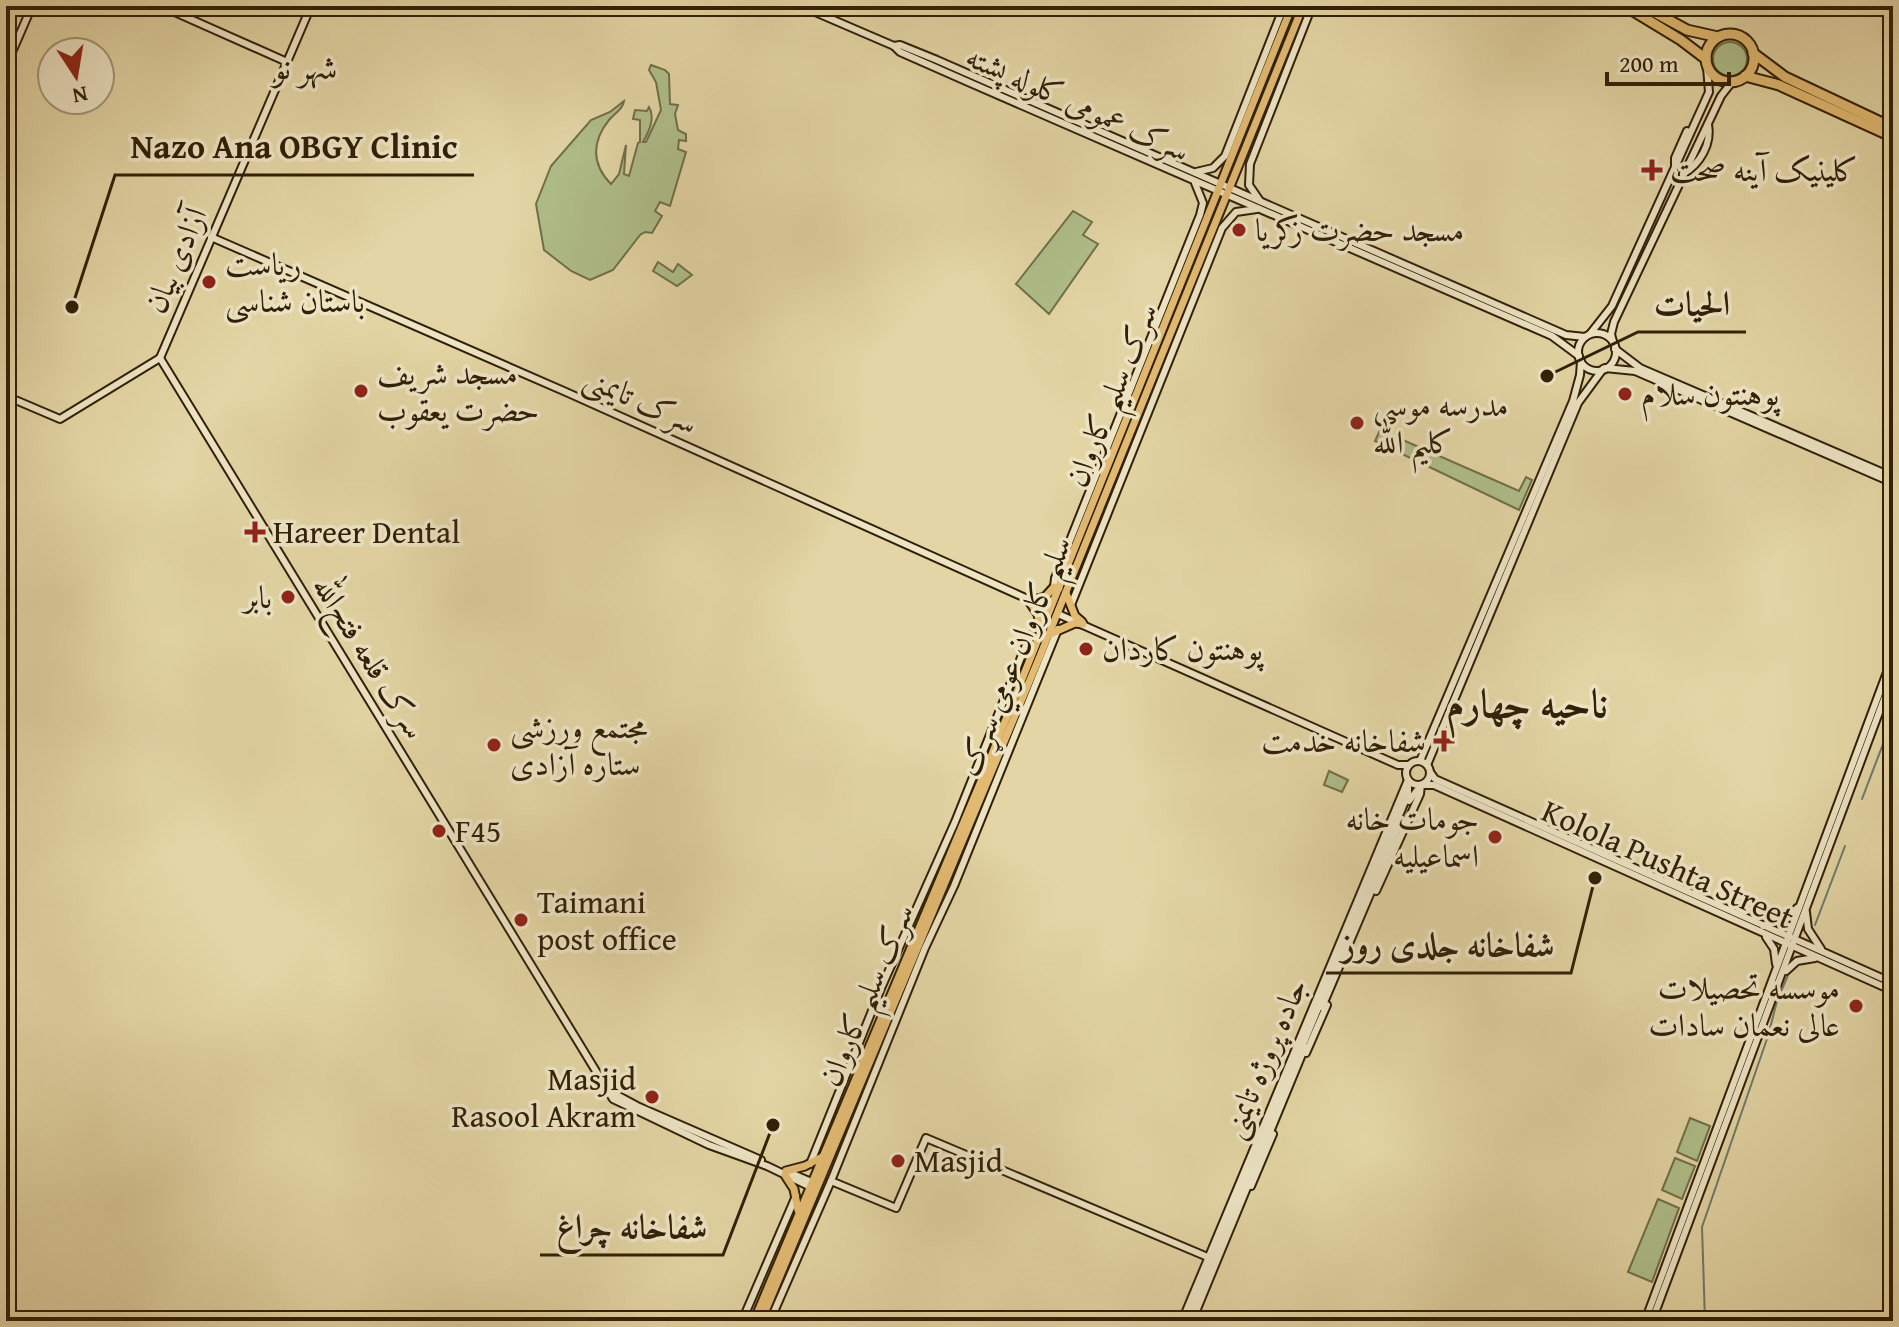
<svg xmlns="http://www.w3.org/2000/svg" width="1899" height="1327" viewBox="0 0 1899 1327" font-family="'Gentium Book Plus',Amiri,serif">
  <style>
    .green { fill: #afbe8a; stroke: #706f48; stroke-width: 2 }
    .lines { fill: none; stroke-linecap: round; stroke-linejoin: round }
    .stream { stroke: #6f7a6d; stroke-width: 2 }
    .secondary-casing { stroke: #312007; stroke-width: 10 }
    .primary-casing { stroke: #312007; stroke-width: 11 }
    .highway-casing { stroke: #312007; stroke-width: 13 }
    .secondary { stroke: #ede4c4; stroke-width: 6 }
    .primary { stroke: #e2ba72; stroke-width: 7 }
    .highway { stroke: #e2ba72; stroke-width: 9 }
    .poi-dot { fill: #8f2418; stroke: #ede4c4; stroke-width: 3 }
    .labels { text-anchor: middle; stroke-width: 7; stroke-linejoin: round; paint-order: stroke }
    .street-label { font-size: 32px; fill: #312007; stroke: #ede4c4 }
    .poi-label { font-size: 32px; fill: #312007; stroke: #ede4c4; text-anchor: start }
    .neighbourhood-label { font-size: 34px; fill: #312007; stroke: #ede4c4 }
    .district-label { font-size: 40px; font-weight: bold; fill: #312007; stroke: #ede4c4 }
    .leader { fill: none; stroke: #312007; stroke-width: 3 }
    .callout-dot { fill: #312007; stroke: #ede4c4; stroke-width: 3 }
    .callout-label { font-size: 34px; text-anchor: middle; font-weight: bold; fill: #312007; stroke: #ede4c4; stroke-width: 7; stroke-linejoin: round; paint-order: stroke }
  </style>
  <rect width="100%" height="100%" fill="#e3d5a5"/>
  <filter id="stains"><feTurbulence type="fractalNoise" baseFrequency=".0025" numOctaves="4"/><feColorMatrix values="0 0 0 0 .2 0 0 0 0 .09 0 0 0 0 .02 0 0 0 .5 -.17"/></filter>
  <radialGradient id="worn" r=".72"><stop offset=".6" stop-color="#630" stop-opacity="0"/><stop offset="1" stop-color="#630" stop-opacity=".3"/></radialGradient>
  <!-- green -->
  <g class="green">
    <circle cx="1730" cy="59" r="17"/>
    <path d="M651,65L665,70L669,74L670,104L678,105L675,114L678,130L686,134V141L679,140L678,149L686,152L670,206L660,202L655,211L662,216L652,233L645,232L640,235L613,270L590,280L571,271L544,250L536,204L551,166L591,120L610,112L624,101C623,109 615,113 609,120C592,141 591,164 611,184L619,174L626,145L624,174L629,176L638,143L640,142V120L633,119L635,110L647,111L649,107C656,118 648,133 643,142H646L661,110L656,82L649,70Z"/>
    <polygon points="1073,211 1092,222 1083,235 1098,244 1049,314 1016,284"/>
    <polygon points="658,262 673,272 678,264 692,275 677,286 653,271"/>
    <polygon points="1380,430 1519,491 1526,477 1532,480 1519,510 1375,441"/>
    <polygon points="1329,771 1348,780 1342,792 1324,785"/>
    <polygon points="1690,1118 1710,1126 1697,1161 1677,1152"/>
    <polygon points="1675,1158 1695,1166 1682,1199 1662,1190"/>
    <polygon points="1658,1199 1679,1208 1652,1282 1628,1272"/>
  </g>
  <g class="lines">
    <!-- stream -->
    <g class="stream">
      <polyline points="1862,799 1893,718"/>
      <polyline points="1815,925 1845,846"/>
      <polyline points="1705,1321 1702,1227 1768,1036 1777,1001 1788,975"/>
    </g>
    <!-- secondary casing -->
    <g class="secondary-casing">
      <g id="secondary">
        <polyline points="161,6 287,62"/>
        <polyline points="801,6 894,46 900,52 968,82 1552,336 1579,356"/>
        <polyline points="894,46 900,45 937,60 1566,335 1585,337"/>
        <polyline points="6,66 32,6"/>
        <polyline points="1675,165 1675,158 1687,131"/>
        <polyline points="1196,172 1213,168 1225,156 1284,6"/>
        <path d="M1683,174C1700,164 1712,144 1708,124"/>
        <polyline points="1260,201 1249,185 1250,164 1312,6"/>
        <polyline points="211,237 566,392 1050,609"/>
        <circle cx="1597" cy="352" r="19"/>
        <polyline points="1590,334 1612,306 1709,92 1707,67"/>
        <polyline points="1613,342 1611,334 1614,322 1721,96 1732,82"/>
        <polyline points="1615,349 1640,368 1893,477"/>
        <polyline points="160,358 613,1099 709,1145 767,1166 813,1188"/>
        <polyline points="160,358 311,6"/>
        <polyline points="1605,368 1635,371 1893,483"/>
        <polyline points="6,396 60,419 160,358"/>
        <polyline points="1054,587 1055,578 1200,215 1203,203 1195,183"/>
        <polyline points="1071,605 1222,228 1236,212 1257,209"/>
        <polyline points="1058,614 1398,765 1409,765"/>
        <polyline points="1420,761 1573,401 1580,375 1581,361"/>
        <circle cx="1418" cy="773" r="12"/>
        <polyline points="1427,765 1578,403 1603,369"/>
        <polyline points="1430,772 1435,779 1893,983"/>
        <polyline points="1421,785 1434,785 1893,991"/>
        <polyline points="1409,801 1421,785"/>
        <polyline points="1376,891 1420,794 1421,785"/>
        <polyline points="1806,912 1808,929 1821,949"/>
        <polyline points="1763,926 1789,916 1797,908"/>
        <polyline points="1766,937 1774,949 1776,964"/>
        <polyline points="1786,971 1797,961 1815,958"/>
        <polyline points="1322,1007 1399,826"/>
        <polyline points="1306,1053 1327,1005"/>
        <polyline points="611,1092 637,1106 761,1160"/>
        <polyline points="810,1164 882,986 955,822 1030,635"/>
        <polyline points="786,1171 816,1184"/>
        <polyline points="831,1181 896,1208 926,1138 1210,1258"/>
        <polyline points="1251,1186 1273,1134"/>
        <polyline points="742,1321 796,1196"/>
        <polyline points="770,1321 831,1181 925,948 954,886 1058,629"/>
        <polyline points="1182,1321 1408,780"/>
        <polyline points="1187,1321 1408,794 1408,780"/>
        <polyline points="1192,1321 1305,1047"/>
        <polyline points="1645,1321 1893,656"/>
        <polyline points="1652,1321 1893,675"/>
      </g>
    </g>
    <!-- primary casing -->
    <g class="primary-casing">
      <g id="primary">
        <polyline points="1066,593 1075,616 1082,622"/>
        <polyline points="1029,601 1038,614 1040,632"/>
        <polyline points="1029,601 1045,597 1054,587 1059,588"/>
        <polyline points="1050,634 1075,623 1083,624"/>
        <polyline points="786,1171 805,1166 822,1157"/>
        <polyline points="785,1175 794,1189 798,1210"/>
        <polyline points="754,1321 984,774 1292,6"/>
        <polyline points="761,1321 1040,656 1303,6"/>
      </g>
    </g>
    <!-- highway casing -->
    <g class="highway-casing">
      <g id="highway">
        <polyline points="1625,6 1681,40 1706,59"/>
        <polyline points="1643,6 1687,30 1718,37"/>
        <circle cx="1730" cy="58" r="24"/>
        <polyline points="1753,53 1785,77 1893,128"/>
        <polyline points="1745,76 1779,85 1893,137"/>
      </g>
    </g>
    <!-- secondary -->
    <use href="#secondary" class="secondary"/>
    <!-- primary -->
    <use href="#primary" class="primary"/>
    <!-- highway -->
    <use href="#highway" class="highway"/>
  </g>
  <!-- markers -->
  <g class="poi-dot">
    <path d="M1648 158h8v8h8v8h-8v8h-8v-8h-8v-8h8z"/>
    <circle cx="1239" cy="230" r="8"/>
    <circle cx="209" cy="282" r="8"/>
    <circle cx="361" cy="391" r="8"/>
    <circle cx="1625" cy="394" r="8"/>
    <circle cx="1357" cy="423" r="8"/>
    <path d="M251 520h8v8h8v8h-8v8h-8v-8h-8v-8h8z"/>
    <circle cx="288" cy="597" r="8"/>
    <circle cx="1086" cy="649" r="8"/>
    <path d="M1440 729h8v8h8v8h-8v8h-8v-8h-8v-8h8z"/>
    <circle cx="494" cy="745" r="8"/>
    <circle cx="439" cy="831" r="8"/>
    <circle cx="1495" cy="837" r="8"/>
    <circle cx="521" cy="920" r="8"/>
    <circle cx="1856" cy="1006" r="8"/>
    <circle cx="652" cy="1097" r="8"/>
    <circle cx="898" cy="1161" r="8"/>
  </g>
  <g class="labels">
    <!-- street labels -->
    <g class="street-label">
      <text transform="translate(1078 103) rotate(24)" y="11">سرک عمومی کلوله پشته</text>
      <text transform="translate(175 260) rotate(-67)" y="11">آزادی بیان</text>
      <text transform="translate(1111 395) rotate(-68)" y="11">سرک سلیم کاروان</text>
      <text transform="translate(641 400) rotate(24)" y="11">سرک تایمنی</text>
      <text transform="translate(1014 656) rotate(-68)" y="11">سلیم کاروان عومي سړک</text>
      <text transform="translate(370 657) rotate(58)" y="11">سرک قلعه فتح‌الله</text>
      <text transform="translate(1668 864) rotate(24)" y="11">Kolola Pushta Street</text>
      <text transform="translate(866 995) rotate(-67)" y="11">سرک سلیم کاروان</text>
      <text transform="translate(1264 1058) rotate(-67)" y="11">جاده پروژه تایمنی</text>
    </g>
    <!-- poi labels -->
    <g class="poi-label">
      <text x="1670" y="181">کلینیک آینه صحت</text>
      <text x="1255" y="241">مسجد حضرت زکریا</text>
      <text x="225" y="275">ریاست<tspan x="225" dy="37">باستان شناسی</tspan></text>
      <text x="377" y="384">مسجد شریف<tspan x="377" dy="37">حضرت یعقوب</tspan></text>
      <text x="1641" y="405">پوهنتون سلام</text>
      <text x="1373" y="416">مدرسه موسی<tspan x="1373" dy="37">کلیم الله</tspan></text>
      <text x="273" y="543">Hareer Dental</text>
      <text x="272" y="608" text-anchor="end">بابر</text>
      <text x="1102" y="660">پوهنتون کاردان</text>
      <text x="510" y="738">مجتمع ورزشی<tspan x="510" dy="37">ستاره آزادی</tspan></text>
      <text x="1426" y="752" text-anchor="end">شفاخانه خدمت</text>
      <text x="1479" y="830" text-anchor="end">جومات خانه<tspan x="1479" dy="37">اسماعيليه</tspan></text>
      <text x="455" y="842">F45</text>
      <text x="537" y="913">Taimani<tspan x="537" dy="37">post office</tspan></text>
      <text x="1840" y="999" text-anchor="end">موسسه تحصیلات<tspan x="1840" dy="37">عالی نعمان سادات</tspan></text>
      <text x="636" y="1090" text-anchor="end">Masjid<tspan x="636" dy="37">Rasool Akram</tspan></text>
      <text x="914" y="1172">Masjid</text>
    </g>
    <!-- neighbourhood labels -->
    <g class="neighbourhood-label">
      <text x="305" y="79">شهر نو</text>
    </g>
    <!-- district labels -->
    <g class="district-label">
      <text x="1527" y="717">ناحیه چهارم</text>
    </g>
  </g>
  <!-- callouts -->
  <path class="leader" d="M72 307L115 175H474M1547 376L1638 332H1746M1595 878L1571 973H1326M773 1125L723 1255H540"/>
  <g class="callout-dot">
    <circle cx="72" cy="307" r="8"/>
    <circle cx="1547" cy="376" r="8"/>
    <circle cx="1595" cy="878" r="8"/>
    <circle cx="773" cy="1125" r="8"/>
  </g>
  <g class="callout-label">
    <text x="294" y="158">Nazo Ana OBGY Clinic</text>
    <text x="1692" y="315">الحیات</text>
    <text x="1448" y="956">شفاخانه جلدی روز</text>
    <text x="632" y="1238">شفاخانه چراغ</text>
  </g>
  <!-- margin -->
  <rect width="1899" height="1327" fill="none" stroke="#e3d5a5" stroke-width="32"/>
  <rect x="8" y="8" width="1883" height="1311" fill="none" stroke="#312007" stroke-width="4"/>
  <rect x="16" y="16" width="1867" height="1295" fill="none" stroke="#312007" stroke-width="2"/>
  <!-- north arrow -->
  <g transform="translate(76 76) rotate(168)"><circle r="38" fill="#ede4c4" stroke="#a29678" stroke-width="2"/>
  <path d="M0-6L14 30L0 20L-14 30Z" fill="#8f2418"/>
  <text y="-12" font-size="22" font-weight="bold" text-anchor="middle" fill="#312007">N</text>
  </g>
  <!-- scale -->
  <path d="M1607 72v12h122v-12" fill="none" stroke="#312007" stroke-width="4"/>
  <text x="1619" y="72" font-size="24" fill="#312007" stroke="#ede4c4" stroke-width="6" paint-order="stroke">200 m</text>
  <rect width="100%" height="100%" filter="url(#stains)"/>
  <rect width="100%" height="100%" fill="url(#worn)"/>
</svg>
